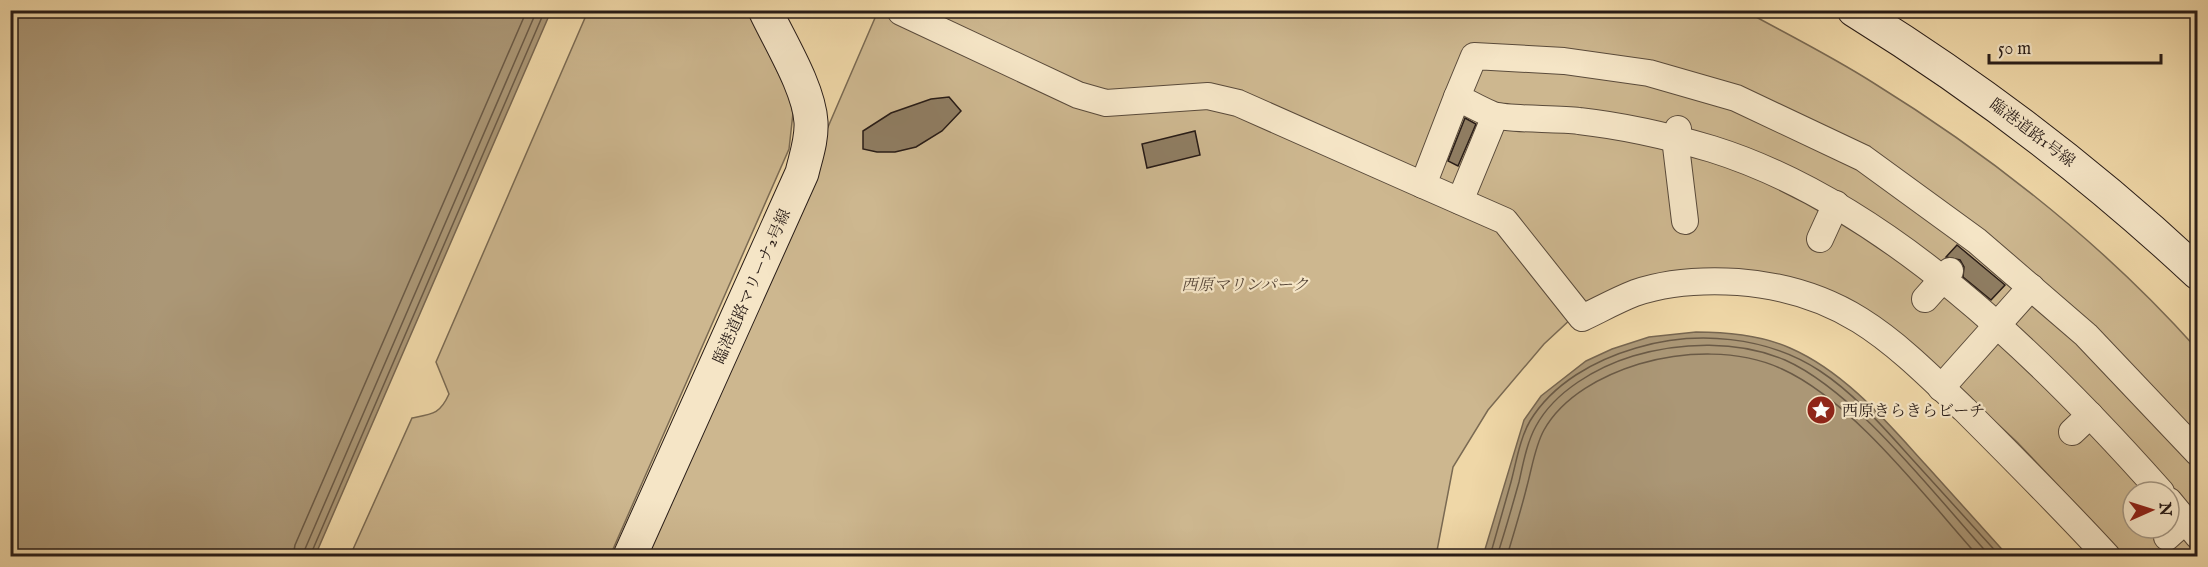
<svg xmlns="http://www.w3.org/2000/svg" width="2208" height="567" viewBox="0 0 2208 567" font-family="'IM FELL English','Noto Serif JP',serif">
  <style>
    .green { fill: #cdb78f; stroke: #7a6a53; stroke-width: 1.5; fill-rule: evenodd }
    .water { fill: #ab9776; stroke: #776650; stroke-width: 1.5 }
    .lines { fill: none; stroke-linecap: round; stroke-linejoin: round }
    .shore { stroke: #6a5a46; stroke-width: 1.5 }
    .building { fill: #8f7d62; stroke: #281c17; stroke-width: 1.5 }
    .street-casing { stroke: #5a4b3b; stroke-width: 28 }
    .secondary-casing { stroke: #281c17; stroke-width: 35 }
    .street { stroke: #f5e5c6; stroke-width: 26 }
    .secondary { stroke: #f5e5c6; stroke-width: 33 }
    .labels { text-anchor: middle; stroke-width: 4.5; stroke-linejoin: round; paint-order: stroke }
    .street-label { font-size: 16px; fill: #281c17; stroke: #f5e5c6 }
    .park-label { font-size: 16px; font-style: italic; fill: #5a4a3b; stroke: #f5e5c6 }
    .poi-label { font-size: 16px; fill: #281c17; stroke: #f5e5c6; text-anchor: start }
  </style>
  <rect width="100%" height="100%" fill="#efd7a7"/>
  <filter id="stains"><feTurbulence type="fractalNoise" baseFrequency=".00333" numOctaves="4"/><feColorMatrix values="0 0 0 0 .2 0 0 0 0 .09 0 0 0 0 .02 0 0 0 .5 -.17"/></filter>
  <radialGradient id="worn" r=".72"><stop offset=".6" stop-color="#630" stop-opacity="0"/><stop offset="1" stop-color="#630" stop-opacity=".3"/></radialGradient>
  <!-- green -->
  <g class="green">
    <path d="M588,11H748L789,95L793,113L789,149L610,556H350L412,418C433,414 440,414 449,394L436,362Z"/>
    <path d="M878,11H1745C1787,34 1831,56 1872,82C1990,155 2104,245 2197,349V556H2125L2017,442L1915,347L1724,274L1572,318L1544,344L1488,410L1453,467L1436,556H643ZM2133,492H2169V528H2133Z"/>
  </g>
  <!-- water -->
  <g class="water">
    <polygon points="10,11 551,11 315,556 11,556"/>
    <path d="M1696,332C1728,332 1761,335 1790,348C1845,372 1886,421 1925,464C1953,495 1981,526 2008,556H1483L1524,420L1541,396L1586,361L1612,349L1649,337Z"/>
  </g>
  <g class="lines">
    <!-- shore -->
    <g class="shore">
      <polyline points="293,556 295,545 527,10"/>
      <polyline points="302,556 537,10"/>
      <polyline points="310,556 545,10"/>
      <path d="M1490,556C1497,532 1504,507 1511,482C1516,463 1520,438 1530,421C1553,383 1595,360 1636,348C1696,330 1767,336 1820,371C1855,394 1884,428 1912,459C1941,491 1971,524 2000,556"/>
      <path d="M1497,556C1505,532 1512,507 1519,482C1523,464 1527,442 1536,426C1555,391 1597,367 1633,356C1681,342 1738,340 1785,360C1857,392 1936,497 1990,556"/>
      <path d="M1507,556C1514,533 1521,510 1527,486C1532,468 1535,446 1544,430C1563,396 1603,375 1639,364C1684,351 1739,349 1782,369C1853,401 1926,498 1978,556"/>
    </g>
  </g>
  <!-- building -->
  <g class="building">
    <polygon points="949,97 961,111 942,131 916,147 895,152 877,152 863,149 863,131 891,113 931,99"/>
    <polygon points="1465,118 1476,124 1458,166 1448,161"/>
    <polygon points="1195,131 1200,155 1147,168 1142,144"/>
    <polygon points="1957,245 2005,285 1991,300 1963,277 1964,267 1960,260 1946,257"/>
  </g>
  <g class="lines">
    <!-- street casing -->
    <g class="street-casing">
      <g id="street">
        <polyline points="901,12 1078,95 1106,103 1208,96 1238,103 1423,185"/>
        <path d="M1457,97L1423,185L1505,221L1582,318C1599,310 1617,300 1635,293C1667,282 1705,280 1738,282C1844,290 1892,340 1965,410C2013,458 2061,506 2107,556"/>
        <polyline points="1678,129 1675,138 1685,221"/>
        <polyline points="1460,201 1495,116"/>
        <polyline points="1820,239 1836,204"/>
        <polyline points="1925,299 1950,271"/>
        <polyline points="1941,388 2031,287"/>
        <polyline points="2072,432 2090,415"/>
        <path d="M2161,492C2043,359 1885,203 1712,149C1668,136 1624,126 1579,121C1557,118 1510,120 1493,115C1481,110 1468,103 1457,97L1474,56L1564,61L1649,73L1736,98L1863,158L1977,241L2086,335L2198,453"/>
        <polyline points="2169,501 2198,536"/>
        <polyline points="2167,537 2186,520"/>
      </g>
    </g>
    <!-- secondary casing -->
    <g class="secondary-casing">
      <g id="secondary">
        <path d="M1854,10C1980,88 2090,172 2198,273"/>
        <path d="M630,556L802,173C806,156 812,140 811,122C809,88 780,42 765,10"/>
      </g>
    </g>
    <!-- street -->
    <use href="#street" class="street"/>
    <!-- secondary -->
    <use href="#secondary" class="secondary"/>
  </g>
  <!-- icons -->
  <defs>
    <g id="sight-disc" transform="scale(1.5)"><circle r="9.5" fill="#8f2418" stroke="#f5e5c6"/><path d="M0-6L1.8-2.2L6-1.7L2.9 1.2L3.7 5.4L0 3.3L-3.7 5.4L-2.9 1.2L-6-1.7L-1.8-2.2Z" fill="#fff"/></g>
  </defs>
  <g fill-rule="evenodd">
    <use href="#sight-disc" x="1821" y="410"/>
  </g>
  <g class="labels">
    <!-- street labels -->
    <g class="street-label">
      <text transform="translate(2033 132) rotate(37)" y="6">臨港道路1号線</text>
      <text transform="translate(751 286) rotate(-66)" y="6">臨港道路マリーナ2号線</text>
    </g>
    <!-- park labels -->
    <g class="park-label">
      <text x="1245" y="290">西原マリンパーク</text>
    </g>
    <!-- poi labels -->
    <g class="poi-label">
      <text x="1842" y="416">西原きらきらビーチ</text>
    </g>
  </g>
  <!-- margin -->
  <rect width="2208" height="567" fill="none" stroke="#efd7a7" stroke-width="36"/>
  <rect x="12" y="12" width="2184" height="543" fill="none" stroke="#281c17" stroke-width="3"/>
  <rect x="18" y="18" width="2172" height="531" fill="none" stroke="#281c17" stroke-width="1.5"/>
  <!-- north arrow -->
  <g transform="translate(2151 510) rotate(87)"><circle r="28" fill="#f5e5c6" stroke="#a39580" stroke-width="1.5"/>
  <path d="M0-4.5L10 22L0 15L-10 22Z" fill="#8f2418"/>
  <text y="-9" font-size="16" font-weight="bold" text-anchor="middle" fill="#281c17">N</text>
  </g>
  <!-- scale -->
  <path d="M1989 54v9h172v-9" fill="none" stroke="#281c17" stroke-width="3"/>
  <text x="1998" y="54" font-size="18" fill="#281c17" stroke="#f5e5c6" stroke-width="4.5" paint-order="stroke">50 m</text>
  <rect width="100%" height="100%" filter="url(#stains)"/>
  <rect width="100%" height="100%" fill="url(#worn)"/>
</svg>
